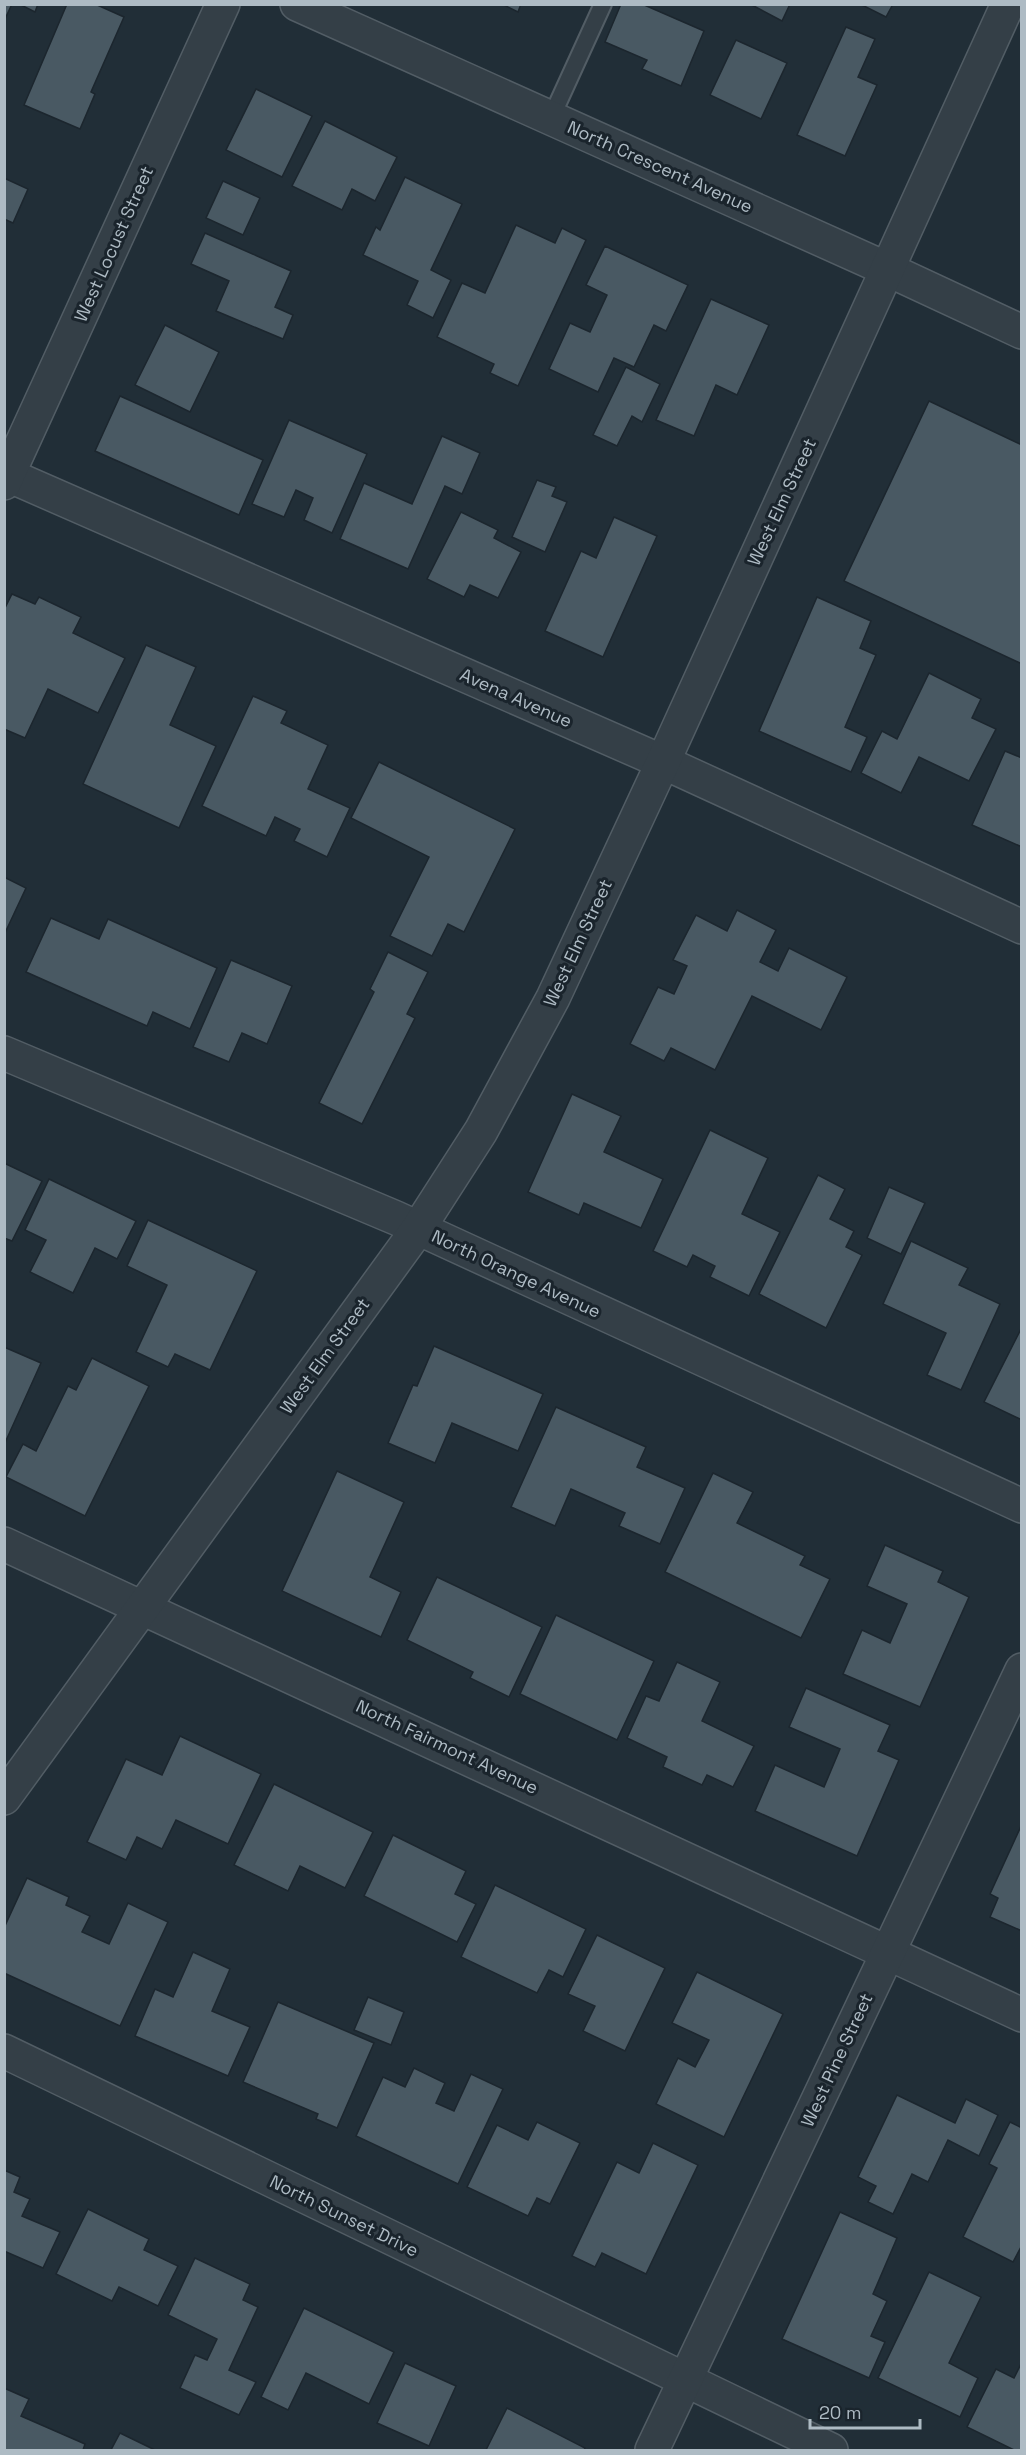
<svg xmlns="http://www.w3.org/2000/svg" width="1026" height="2455" viewBox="0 0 1026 2455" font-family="'Space Grotesk',sans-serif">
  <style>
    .building { fill: #495963; stroke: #1c262e; stroke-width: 1.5 }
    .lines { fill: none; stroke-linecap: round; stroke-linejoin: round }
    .service-casing { stroke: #525d65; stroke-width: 20 }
    .minor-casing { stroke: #525d65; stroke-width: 36 }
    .tertiary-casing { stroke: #525d65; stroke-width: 36 }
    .service { stroke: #343f47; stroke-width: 16 }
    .minor { stroke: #343f47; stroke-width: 33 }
    .tertiary { stroke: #343f47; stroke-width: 33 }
    .labels { text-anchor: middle; stroke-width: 6; stroke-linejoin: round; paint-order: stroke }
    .street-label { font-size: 18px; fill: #aebbc4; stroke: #1a242c }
  </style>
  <rect width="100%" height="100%" fill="#212e37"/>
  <!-- building -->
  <g class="building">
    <polygon points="4,4 12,4 4,21"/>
    <polygon points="19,4 38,4 35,12"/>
    <polygon points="67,4 95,4 124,17 91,92 95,94 80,129 24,105"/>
    <polygon points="502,4 521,4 518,12"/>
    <polygon points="621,4 642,4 704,31 681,86 642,69 647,60 605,42"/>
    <polygon points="750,4 790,4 782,21"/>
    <polygon points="860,4 893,4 886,17"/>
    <polygon points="846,27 875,39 858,77 877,85 845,156 797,135"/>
    <polygon points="736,40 787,63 761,119 710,95"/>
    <polygon points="256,89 312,116 282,177 226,150"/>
    <polygon points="325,121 397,157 375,201 352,189 342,210 292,186"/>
    <polygon points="405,177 462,204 431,270 451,280 433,318 407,305 418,281 363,255 376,227 380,230"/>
    <polygon points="4,178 28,189 13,223 4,219"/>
    <polygon points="223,181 260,198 243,235 206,218"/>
    <polygon points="516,225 555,243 562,228 586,240 518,386 490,373 494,364 437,337 462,283 485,293"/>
    <polygon points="205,233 291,271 275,307 293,315 283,339 216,311 229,281 191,264"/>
    <polygon points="605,246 688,285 666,331 654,325 634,367 614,358 598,392 549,369 570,323 590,332 607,295 586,285"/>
    <polygon points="711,299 769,325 737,395 716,385 694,436 656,420"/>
    <polygon points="165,325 219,352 190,412 135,385"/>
    <polygon points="626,367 660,384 642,422 632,416 617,446 593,435"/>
    <polygon points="120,396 263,460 239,515 95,451"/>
    <polygon points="929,401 1022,445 1022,664 844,581"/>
    <polygon points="289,420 367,454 332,533 304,520 313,498 296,490 284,517 252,504"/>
    <polygon points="442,436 480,453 462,494 445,486 408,569 340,539 364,483 412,504"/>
    <polygon points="537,480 556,487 552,496 567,502 545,552 512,537"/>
    <polygon points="461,512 498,530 494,538 521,552 498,598 470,585 464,597 427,579"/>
    <polygon points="614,517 657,536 603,657 545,631 581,551 596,558"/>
    <polygon points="12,594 35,604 39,597 81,617 73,633 125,658 98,713 48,689 25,738 4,729 4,610"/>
    <polygon points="817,597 871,621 860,648 876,655 845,727 867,737 851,772 759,731"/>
    <polygon points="146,645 196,667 170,725 216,746 179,828 83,784"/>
    <polygon points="929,673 981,699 972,718 996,729 969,781 919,757 901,793 861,773 882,731 897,739"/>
    <polygon points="253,696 287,711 281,723 328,745 308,789 350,808 327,857 294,841 300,829 275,817 266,836 202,806"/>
    <polygon points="1005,751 1022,758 1022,847 972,825"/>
    <polygon points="379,762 515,829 464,932 448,924 432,956 390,936 429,857 351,818"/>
    <polygon points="4,877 26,888 4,935"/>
    <polygon points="737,910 776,930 760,962 778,971 789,948 847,977 821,1030 752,996 715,1070 671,1048 664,1061 630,1044 658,987 674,994 687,966 673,960 696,915 727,931"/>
    <polygon points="51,918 99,939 108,919 217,968 190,1029 153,1012 147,1026 26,972"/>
    <polygon points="388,952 428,972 407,1014 415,1018 362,1124 319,1103 374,992 370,989"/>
    <polygon points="231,960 292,986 267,1044 242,1033 229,1062 193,1047"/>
    <polygon points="572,1094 621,1116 604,1152 663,1179 641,1228 584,1203 579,1215 528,1192"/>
    <polygon points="710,1130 768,1158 742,1214 780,1232 749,1296 710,1277 715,1266 693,1255 687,1267 653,1251"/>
    <polygon points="4,1163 42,1181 12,1241 4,1238"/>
    <polygon points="818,1175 845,1189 830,1219 854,1231 846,1247 862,1255 826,1328 759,1294"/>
    <polygon points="49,1179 136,1221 117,1259 95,1248 73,1293 30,1272 46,1240 25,1230"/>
    <polygon points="889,1187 925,1203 901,1254 867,1238"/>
    <polygon points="148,1220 257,1271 210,1370 175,1354 168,1367 136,1352 167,1285 127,1266"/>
    <polygon points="911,1241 968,1268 959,1285 1000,1304 961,1390 927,1375 946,1333 883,1304"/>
    <polygon points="1022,1327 1022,1420 984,1402"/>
    <polygon points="434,1346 543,1394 518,1451 452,1423 435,1463 388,1443 413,1385 417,1386"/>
    <polygon points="4,1347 41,1363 4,1445"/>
    <polygon points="92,1358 149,1386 85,1516 6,1477 23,1444 36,1451 68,1386 76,1390"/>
    <polygon points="556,1407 646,1447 637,1467 685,1488 660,1544 619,1526 625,1513 571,1489 555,1526 511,1507"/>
    <polygon points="337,1471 404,1502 370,1577 401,1592 381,1637 282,1591"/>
    <polygon points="713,1473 753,1492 737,1523 805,1556 800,1565 830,1579 801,1638 665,1572"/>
    <polygon points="885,1545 943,1571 938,1582 969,1597 920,1707 843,1674 862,1630 890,1643 907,1604 867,1586"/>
    <polygon points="437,1577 542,1627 509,1697 470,1678 473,1672 407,1640"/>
    <polygon points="556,1615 654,1661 617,1740 520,1694"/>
    <polygon points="677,1662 720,1682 702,1721 754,1746 733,1787 707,1775 702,1785 663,1767 667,1757 627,1738 646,1696 659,1701"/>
    <polygon points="806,1688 890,1725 878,1751 899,1760 857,1856 755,1811 775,1765 824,1787 840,1749 789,1727"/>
    <polygon points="180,1736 261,1774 228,1844 176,1820 162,1849 137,1837 126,1860 87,1842 126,1759 162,1775"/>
    <polygon points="274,1784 373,1832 345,1888 300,1866 288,1891 234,1865"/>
    <polygon points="1022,1824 1022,1931 990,1917 998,1898 990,1894"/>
    <polygon points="393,1835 466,1871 455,1894 476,1904 457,1942 364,1896"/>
    <polygon points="27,1878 69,1897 66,1905 90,1916 82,1932 109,1944 128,1903 168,1922 120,2026 4,1973 4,1928"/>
    <polygon points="495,1885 586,1929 563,1977 549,1970 537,1993 461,1957"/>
    <polygon points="597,1935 665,1968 625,2051 583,2031 595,2006 568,1994"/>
    <polygon points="193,1952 230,1969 212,2011 250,2027 228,2076 135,2036 155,1989 173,1997"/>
    <polygon points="697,1972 783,2014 724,2137 656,2104 678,2058 695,2067 709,2040 672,2023"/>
    <polygon points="368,1997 404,2012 391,2045 354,2030"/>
    <polygon points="278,2002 374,2043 337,2128 316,2119 318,2114 243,2082"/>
    <polygon points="414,2068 445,2083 436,2103 454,2111 471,2074 503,2089 458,2184 356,2136 383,2077 405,2087"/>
    <polygon points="897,2095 955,2123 966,2099 998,2115 979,2156 948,2140 928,2182 912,2174 893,2214 868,2202 876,2186 858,2177"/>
    <polygon points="537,2122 580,2143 550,2204 537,2198 528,2216 467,2187 497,2125 528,2140"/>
    <polygon points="1010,2122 1022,2128 1022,2245 1013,2262 963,2237 997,2168 989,2164"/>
    <polygon points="653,2143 698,2165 646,2274 602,2253 595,2267 572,2256 617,2162 639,2173"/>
    <polygon points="4,2170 20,2177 14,2192 30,2199 22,2216 60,2232 43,2268 4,2251"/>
    <polygon points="88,2209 149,2239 144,2250 178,2266 158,2306 119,2287 112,2301 56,2274"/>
    <polygon points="840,2212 897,2238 873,2294 887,2301 871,2336 885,2342 869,2378 782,2339"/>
    <polygon points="195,2258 250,2284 243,2300 258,2307 229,2370 256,2382 239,2415 180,2388 195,2355 207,2360 217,2339 168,2315"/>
    <polygon points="929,2272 981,2297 949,2363 978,2378 960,2417 878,2378"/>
    <polygon points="304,2308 394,2352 369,2404 306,2373 288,2410 261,2397"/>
    <polygon points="1022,2362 1022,2450 1014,2450 967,2427 996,2369 1014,2378"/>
    <polygon points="405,2363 456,2386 429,2446 377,2423"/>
    <polygon points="4,2388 29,2399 21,2416 85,2444 83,2450 4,2450"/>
    <polygon points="507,2408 585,2448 584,2450 486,2450"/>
    <polygon points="120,2433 155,2450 111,2450"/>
  </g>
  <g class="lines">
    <!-- service casing -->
    <g class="service-casing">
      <polyline id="service" points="551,118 603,4"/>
    </g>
    <!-- minor casing -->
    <g class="minor-casing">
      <g id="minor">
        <polyline points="8,475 663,762 1022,927"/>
        <polyline points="4,483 223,4"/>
        <polyline points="4,1053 396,1218 1022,1506"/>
        <polyline points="4,1544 1022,2015"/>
        <polyline points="4,2051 831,2450"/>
      </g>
    </g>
    <!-- tertiary casing -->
    <g class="tertiary-casing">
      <g id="tertiary">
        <polyline points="297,4 889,270 1022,332"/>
        <polyline points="4,1798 418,1229 481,1131 553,998 663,762 1008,4"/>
        <polyline points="652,2450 1022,1670"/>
      </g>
    </g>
    <!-- service -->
    <use href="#service" class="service"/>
    <!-- minor -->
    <use href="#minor" class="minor"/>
    <!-- tertiary -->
    <use href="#tertiary" class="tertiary"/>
  </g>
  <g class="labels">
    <!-- street labels -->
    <g class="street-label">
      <text transform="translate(660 167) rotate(24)" y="6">North Crescent Avenue</text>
      <text transform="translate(114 244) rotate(-66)" y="6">West Locust Street</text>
      <text transform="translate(782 502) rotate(-65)" y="6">West Elm Street</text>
      <text transform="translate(516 698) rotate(24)" y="6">Avena Avenue</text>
      <text transform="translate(578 943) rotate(-65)" y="6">West Elm Street</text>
      <text transform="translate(516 1274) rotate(25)" y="6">North Orange Avenue</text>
      <text transform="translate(325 1356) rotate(-54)" y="6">West Elm Street</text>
      <text transform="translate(447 1747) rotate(25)" y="6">North Fairmont Avenue</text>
      <text transform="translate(837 2060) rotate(-65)" y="6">West Pine Street</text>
      <text transform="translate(344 2216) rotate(26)" y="6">North Sunset Drive</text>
    </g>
  </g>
  <!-- border -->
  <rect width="1026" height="2455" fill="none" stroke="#aebbc4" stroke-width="12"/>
  <!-- scale -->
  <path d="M810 2419v9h110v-9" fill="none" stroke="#aebbc4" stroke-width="3"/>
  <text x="819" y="2419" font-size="18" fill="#aebbc4" stroke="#1a242c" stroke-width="4.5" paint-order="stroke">20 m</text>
</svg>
